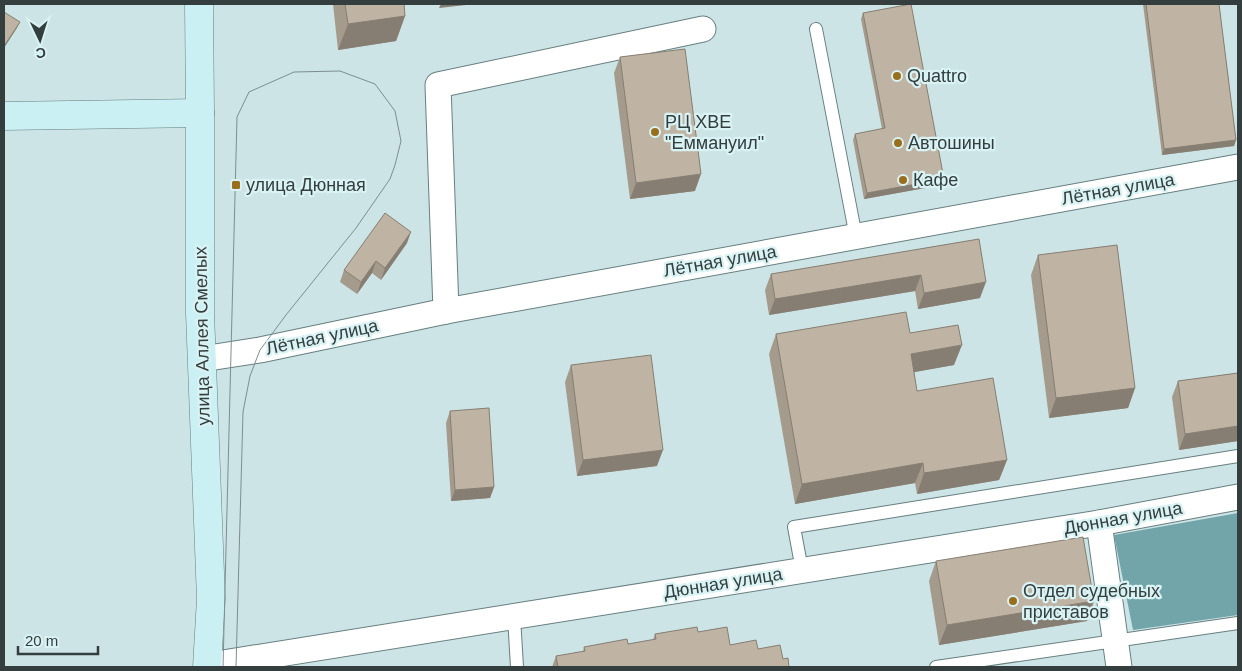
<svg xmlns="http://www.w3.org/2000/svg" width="1242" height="671" viewBox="0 0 1242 671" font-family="Helvetica,sans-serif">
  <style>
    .forest { fill: #72a5a9 }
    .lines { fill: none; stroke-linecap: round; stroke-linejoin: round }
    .service-casing { stroke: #687f80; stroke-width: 14 }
    .minor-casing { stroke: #687f80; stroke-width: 27 }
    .secondary-casing { stroke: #687f80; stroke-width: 29 }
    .service { stroke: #fff; stroke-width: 12 }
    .minor { stroke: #fff; stroke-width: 25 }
    .secondary { stroke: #caf0f3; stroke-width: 28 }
    .tram { stroke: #7d8e8f; stroke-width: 1 }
    .wall { fill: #a49b8c }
    .shaded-wall { fill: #867e72 }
    .building { fill: #bfb4a3; stroke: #867e72 }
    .poi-dot { fill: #996e1c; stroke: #d9f2f3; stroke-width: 2 }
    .labels { text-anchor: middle; stroke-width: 4.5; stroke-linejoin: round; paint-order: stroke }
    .poi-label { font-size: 18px; fill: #343e3e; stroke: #d9f2f3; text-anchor: start }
    .street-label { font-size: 18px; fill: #343e3e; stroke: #d9f2f3 }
  </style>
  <rect width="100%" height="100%" fill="#cce4e6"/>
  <!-- forest -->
  <polygon class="forest" points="1238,513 1238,615 1133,630 1114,535"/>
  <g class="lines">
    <!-- service casing -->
    <g class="service-casing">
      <g id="service">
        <polyline points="816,29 856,237"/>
        <polyline points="802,570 794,527 1238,456"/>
        <polyline points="514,617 517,667"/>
        <polyline points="936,667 1238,623"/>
      </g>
    </g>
    <!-- minor casing -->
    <g class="minor-casing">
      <g id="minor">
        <polyline points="446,311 438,85 703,29"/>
        <polyline points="202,359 260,350 446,311 1238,167"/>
        <polyline points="1099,523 1119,667"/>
        <polyline points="207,663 212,665 223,663 1099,523 1238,497"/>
      </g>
    </g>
    <!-- secondary casing -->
    <g class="secondary-casing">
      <g id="secondary">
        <polyline points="199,4 200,113 200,313 211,599 207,667"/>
        <polyline points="4,116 200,113"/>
      </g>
    </g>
    <!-- service -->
    <use href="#service" class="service"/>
    <!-- minor -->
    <use href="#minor" class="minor"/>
    <!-- secondary -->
    <use href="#secondary" class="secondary"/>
    <!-- tram -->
    <polyline class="tram" points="223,667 237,117 249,92 294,72 340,71 375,84 395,111 401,141 395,165 390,179 356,228 286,315 260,350 250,376 243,412 236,667"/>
  </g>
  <!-- wall -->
  <g class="wall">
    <polygon points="333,4 404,4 405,16 396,41 338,50"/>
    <polygon points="1143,4 1219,4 1236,140 1234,146 1162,155"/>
    <polygon points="863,13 944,179 942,185 864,199 853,140 855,134 882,129 861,19"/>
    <polygon points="620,57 695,191 630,199 614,73"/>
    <polygon points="979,239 980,298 918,309 915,291 769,315 765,290 771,274"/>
    <polygon points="407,243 381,280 372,273 357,294 340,282 344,270"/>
    <polygon points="1038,255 1135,388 1128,408 1049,418 1031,275"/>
    <polygon points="910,333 954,365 914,372 917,391 1007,460 999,480 917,494 915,483 795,504 769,354 776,334"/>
    <polygon points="571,365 657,466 577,476 565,382"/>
    <polygon points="1238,373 1238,441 1179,450 1172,397 1178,381"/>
    <polygon points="450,411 494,487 490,498 451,501 446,423"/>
    <polygon points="936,561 1094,601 1087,621 939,645 929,581"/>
    <polygon points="698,632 730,645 758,649 783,659 789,667 552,667 556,656 583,652 584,647 628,644 653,640 655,634"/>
  </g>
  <!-- shaded-wall -->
  <g class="shaded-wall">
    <polygon points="441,4 475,4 439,8"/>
    <polygon points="405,16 396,41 338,50 348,24"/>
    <polygon points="20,22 17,28 4,48 4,46"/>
    <polygon points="1236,140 1234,146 1162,155 1164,149"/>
    <polygon points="701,174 695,191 630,199 636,183"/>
    <polygon points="944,179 942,185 864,199 867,193"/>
    <polygon points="411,232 407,243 381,280 385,268"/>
    <polygon points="376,261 372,273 357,294 361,282"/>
    <polygon points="921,275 915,291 769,315 775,299"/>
    <polygon points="986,282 980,298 918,309 924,293"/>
    <polygon points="962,345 954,365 904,374 911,354"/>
    <polygon points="1135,388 1128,408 1049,418 1056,398"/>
    <polygon points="1238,426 1238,441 1179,450 1185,434"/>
    <polygon points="663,450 657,466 577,476 583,460"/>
    <polygon points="1007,460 999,480 917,494 924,473"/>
    <polygon points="923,463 915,483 795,504 802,484"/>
    <polygon points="494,487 490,498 451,501 455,490"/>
    <polygon points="1094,601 1087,621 939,645 947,625"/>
  </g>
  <!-- building -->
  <g class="building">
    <polygon points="345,4 404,4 405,16 348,24"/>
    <polygon points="911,4 944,179 867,193 855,134 885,128 863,13"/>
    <polygon points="1146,4 1219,4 1236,140 1164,149"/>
    <polygon points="4,12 20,22 4,46"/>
    <polygon points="685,49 701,174 636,183 620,57"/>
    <polygon points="385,213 411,232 385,268 376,261 361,282 344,270"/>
    <polygon points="979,239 986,282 924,293 921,275 775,299 771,274"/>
    <polygon points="1117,245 1135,388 1056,398 1038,255"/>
    <polygon points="906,312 910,333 958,325 962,345 911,354 917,391 993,378 1007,460 924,473 923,463 802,484 776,334"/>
    <polygon points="651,355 663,450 583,460 571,365"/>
    <polygon points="1238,373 1238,426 1185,434 1178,381"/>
    <polygon points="489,408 494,487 455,490 450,411"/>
    <polygon points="1083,537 1094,601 947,625 936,561"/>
    <polygon points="697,627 698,632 727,627 730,645 756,640 758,649 780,645 783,659 788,658 789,667 558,667 556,656 585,651 584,647 627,639 628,644 656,639 655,634"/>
  </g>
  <!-- markers -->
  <g class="poi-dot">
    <circle cx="897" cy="76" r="5"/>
    <circle cx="655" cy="132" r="5"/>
    <circle cx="898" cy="143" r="5"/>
    <circle cx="903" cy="180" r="5"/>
    <rect x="231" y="180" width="10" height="10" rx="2.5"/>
    <circle cx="1013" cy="601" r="5"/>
  </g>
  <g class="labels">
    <!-- poi labels -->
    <g class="poi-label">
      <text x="907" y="82">Quattro</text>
      <text x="665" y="128">РЦ ХВЕ<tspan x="665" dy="21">"Еммануил"</tspan></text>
      <text x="908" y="149">Автошины</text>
      <text x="913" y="186">Кафе</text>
      <text x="246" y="191">улица Дюнная</text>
      <text x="1023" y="597">Отдел судебных<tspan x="1023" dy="21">приставов</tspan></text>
    </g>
    <!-- street labels -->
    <g class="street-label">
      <text transform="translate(1118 189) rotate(-10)" y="6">Лётная улица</text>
      <text transform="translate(720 261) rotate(-10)" y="6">Лётная улица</text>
      <text transform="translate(202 336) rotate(-91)" y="6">улица Аллея Смелых</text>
      <text transform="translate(322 337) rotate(-12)" y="6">Лётная улица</text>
      <text transform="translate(1123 518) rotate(-10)" y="6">Дюнная улица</text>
      <text transform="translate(723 583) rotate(-9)" y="6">Дюнная улица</text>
    </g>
  </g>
  <!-- border -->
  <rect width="1242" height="671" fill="none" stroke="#343e3e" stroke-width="10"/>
  <!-- north arrow -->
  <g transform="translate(40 40) rotate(176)" stroke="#d9f2f3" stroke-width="4" paint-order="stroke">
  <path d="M0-4L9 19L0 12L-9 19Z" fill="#343e3e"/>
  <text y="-8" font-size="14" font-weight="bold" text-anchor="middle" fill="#343e3e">С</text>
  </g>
  <!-- scale -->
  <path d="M18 646v8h80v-8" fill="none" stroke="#343e3e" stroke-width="2.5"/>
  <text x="25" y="646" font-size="15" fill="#343e3e" stroke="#d9f2f3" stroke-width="4" paint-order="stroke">20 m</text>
</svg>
